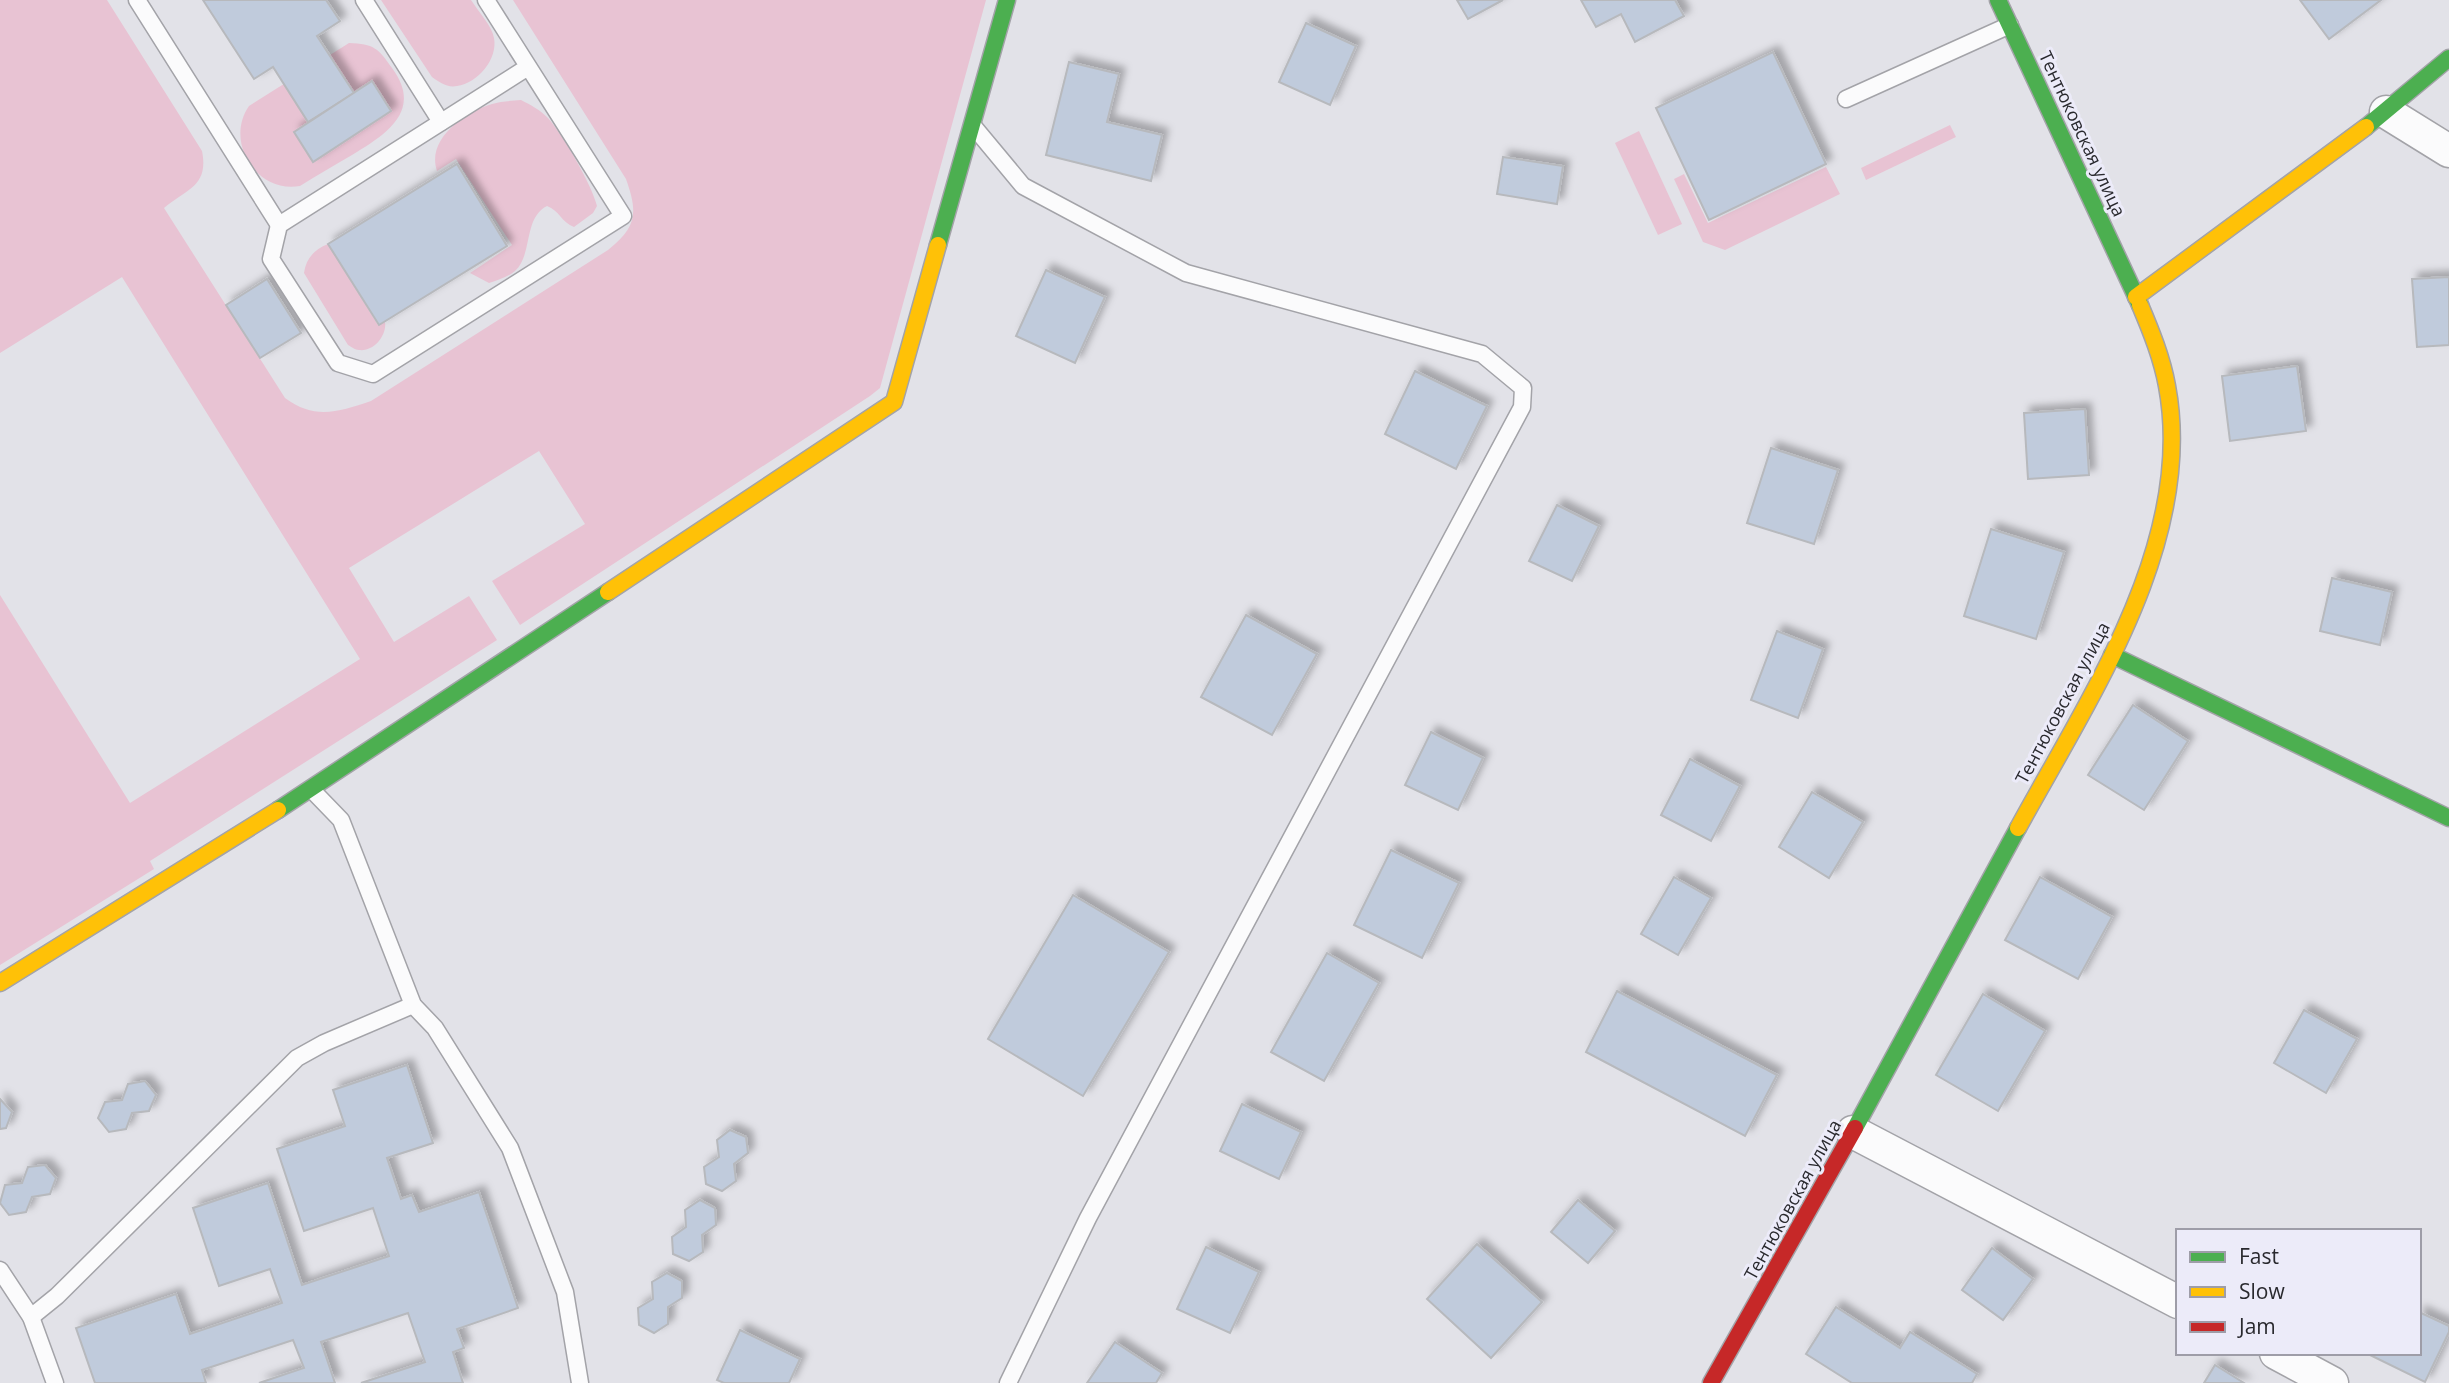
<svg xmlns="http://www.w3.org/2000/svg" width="2449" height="1383" viewBox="0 0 2449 1383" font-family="'Open Sans',sans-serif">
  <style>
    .green { fill: #e8c3d3 }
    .building { fill: #c0cbdc; stroke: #b7b9bd; stroke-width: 2; filter: url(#shadow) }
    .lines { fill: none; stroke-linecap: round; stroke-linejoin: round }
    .lane-casing { stroke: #a3a3a8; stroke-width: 19 }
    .street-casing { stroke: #a3a3a8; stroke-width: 35 }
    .fast-casing { stroke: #a3a3a8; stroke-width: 19 }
    .slow-casing { stroke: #a3a3a8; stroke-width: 19 }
    .jam-casing { stroke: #a3a3a8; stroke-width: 19 }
    .lane { stroke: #fbfbfc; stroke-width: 16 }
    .street { stroke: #fbfbfc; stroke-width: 32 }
    .fast { stroke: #4caf50; stroke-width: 16 }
    .slow { stroke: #ffc107; stroke-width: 16 }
    .jam { stroke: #c62828; stroke-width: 16 }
    .labels { text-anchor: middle; stroke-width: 6; stroke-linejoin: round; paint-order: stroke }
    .street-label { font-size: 18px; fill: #29292e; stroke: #ecebf9 }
  </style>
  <defs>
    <filter id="shadow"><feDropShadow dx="6" dy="-6" stdDeviation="3.5" flood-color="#0004"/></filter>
  </defs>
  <rect width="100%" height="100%" fill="#e2e2e8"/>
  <!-- green -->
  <g class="green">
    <path d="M0,0H107L202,151C209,186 187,189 164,208L285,398C315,420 338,412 371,401L608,250C637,227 638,213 626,179L513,0H986L880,388L870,396L520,625L492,581L585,524L539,451L349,568L394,642L469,596L497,640L150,861L154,869L0,965V595L130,803L360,659L122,277L0,353Z"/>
    <path d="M381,0H471C478,11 492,26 494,38C498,59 478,83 457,86C447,88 439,82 432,77Z"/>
    <path d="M349,43C374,44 378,48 392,68C424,111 385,135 352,155C335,165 317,175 300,186C257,194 224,142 249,106Z"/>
    <path d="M521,100C531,105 540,110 548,118C563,135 592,185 597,206L593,213L574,227C562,223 559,210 547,206C523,218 533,255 515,271C508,277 498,280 489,283L470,273L512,245L456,159L437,171C426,139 465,112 492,104C501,101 511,101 521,100Z"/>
    <polygon points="1950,125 1956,137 1866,180 1861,168"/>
    <polygon points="1639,131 1682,224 1658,235 1615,143"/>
    <polygon points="1826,167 1840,194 1725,250 1703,242 1674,179 1684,174 1708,223"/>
    <path d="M328,244L378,325L385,322C387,335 374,352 359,350C355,350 352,347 348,345L304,273C306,258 315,249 328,244Z"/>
  </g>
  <!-- building -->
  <g class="building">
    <polygon points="203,0 326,0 340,21 317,36 354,93 308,122 273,67 254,79"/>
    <polygon points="1457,0 1503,0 1468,19"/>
    <polygon points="1581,0 1675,0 1684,16 1635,42 1621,14 1596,27"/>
    <polygon points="2300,0 2381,0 2329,39"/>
    <polygon points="1306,23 1356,46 1330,105 1279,82"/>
    <polygon points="1773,52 1826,164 1709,220 1656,108"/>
    <polygon points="1069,62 1119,74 1107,122 1162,135 1151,181 1046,155"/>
    <polygon points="372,81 391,111 313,162 294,132"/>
    <polygon points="1503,157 1563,166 1557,204 1497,194"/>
    <polygon points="457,164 507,246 379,325 328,244"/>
    <polygon points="1046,270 1105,297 1075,363 1016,336"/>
    <polygon points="2449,277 2449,345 2417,347 2412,279"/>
    <polygon points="267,279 301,333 260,358 226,305"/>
    <polygon points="2297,366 2306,431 2230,441 2222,376"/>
    <polygon points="1415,371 1487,406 1456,469 1385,434"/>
    <polygon points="2085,409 2089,475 2028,479 2024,413"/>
    <polygon points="1771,448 1838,470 1814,544 1747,523"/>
    <polygon points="1557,505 1599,526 1572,581 1529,561"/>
    <polygon points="1991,529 2064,552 2036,639 1964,616"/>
    <polygon points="2332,578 2392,592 2380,645 2320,631"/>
    <polygon points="1246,615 1317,654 1272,735 1201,697"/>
    <polygon points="1777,631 1823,649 1798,718 1751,700"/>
    <polygon points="2133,705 2188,741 2144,810 2088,775"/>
    <polygon points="1431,732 1483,758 1458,810 1405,785"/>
    <polygon points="1690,759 1740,786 1711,841 1661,815"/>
    <polygon points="1812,792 1863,822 1829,878 1779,847"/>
    <polygon points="1391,850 1459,883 1422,958 1354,925"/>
    <polygon points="1674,877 1711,898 1678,955 1641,934"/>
    <polygon points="2040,877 2112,917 2078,979 2005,940"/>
    <polygon points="1073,895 1169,952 1083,1096 988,1039"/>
    <polygon points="1327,953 1379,983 1324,1081 1271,1052"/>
    <polygon points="1617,991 1777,1075 1745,1136 1586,1052"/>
    <polygon points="1983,994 2045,1031 1998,1111 1936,1075"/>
    <polygon points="2304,1010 2357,1039 2326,1093 2274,1063"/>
    <polygon points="407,1065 433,1143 387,1158 401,1199 412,1195 419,1212 479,1192 518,1308 457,1329 464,1348 453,1352 463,1383 361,1383 425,1362 408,1313 321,1342 335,1383 259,1383 304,1368 293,1340 202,1370 206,1383 95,1383 76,1328 176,1294 190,1334 282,1303 270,1269 219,1286 193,1208 268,1183 302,1285 389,1256 373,1208 304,1231 277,1149 345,1126 333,1090"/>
    <polygon points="145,1081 156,1095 149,1111 132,1113 126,1129 109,1132 98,1118 105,1102 122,1100 128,1084"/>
    <polygon points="0,1099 12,1112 6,1128 0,1129"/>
    <polygon points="1242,1104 1301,1132 1279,1179 1220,1151"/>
    <polygon points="730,1130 746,1137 748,1153 734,1164 736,1181 722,1191 706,1184 704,1167 719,1157 717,1140"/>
    <polygon points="45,1165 56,1178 50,1194 32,1197 26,1212 9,1215 0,1203 5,1185 22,1183 28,1167"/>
    <polygon points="700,1200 715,1208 716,1225 702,1235 703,1252 689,1261 673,1254 672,1237 686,1227 685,1210"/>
    <polygon points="1578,1200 1615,1231 1588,1263 1551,1232"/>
    <polygon points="1477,1244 1542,1302 1491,1358 1427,1299"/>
    <polygon points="1206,1247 1259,1272 1230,1333 1177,1309"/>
    <polygon points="1992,1248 2033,1279 2003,1320 1962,1290"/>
    <polygon points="667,1273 682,1281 682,1298 668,1307 668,1324 654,1333 639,1325 638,1308 653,1299 652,1282"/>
    <polygon points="1836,1307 1900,1348 1910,1332 1977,1374 1972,1383 1852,1383 1806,1354"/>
    <polygon points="2419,1312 2449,1326 2449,1332 2425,1382 2366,1353 2419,1353"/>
    <polygon points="740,1330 800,1359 789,1383 724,1383 717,1380"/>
    <polygon points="1115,1342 1162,1373 1156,1383 1087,1383"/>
    <polygon points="2215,1365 2244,1383 2204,1383"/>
  </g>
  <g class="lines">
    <!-- lane casing -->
    <g class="lane-casing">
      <g id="lane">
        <polyline points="137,0 279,225"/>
        <polyline points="364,0 441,122"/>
        <polyline points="486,0 623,216 373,374 338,363 271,259 279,225 528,67"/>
        <polyline points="1846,99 2010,25"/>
        <polyline points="974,127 1023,186 1186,273 1482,354 1523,388 1522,407 1088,1218 1008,1383"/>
        <polyline points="311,789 341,820 413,1005 435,1028 510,1148 565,1292 580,1383"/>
        <polyline points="0,1270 31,1317 55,1383"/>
        <polyline points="31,1317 57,1296 297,1058 324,1043 413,1005"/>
      </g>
    </g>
    <!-- street casing -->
    <g class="street-casing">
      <g id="street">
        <polyline points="2386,112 2449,151"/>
        <polyline points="1853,1132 2178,1302"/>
        <polyline points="2276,1353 2332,1383"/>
      </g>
    </g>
    <!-- fast casing -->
    <g class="fast-casing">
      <g id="fast">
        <polyline points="1998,0 2140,305"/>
        <polyline points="2366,127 2449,58"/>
        <polyline points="938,245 1007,0"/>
        <polyline points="2112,655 2449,818"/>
        <polyline points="278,810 608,592"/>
        <polyline points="1855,1128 2018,828"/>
      </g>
    </g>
    <!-- slow casing -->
    <g class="slow-casing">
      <g id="slow">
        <polyline points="2136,297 2366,127"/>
        <polyline points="608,592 894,402 938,245"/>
        <path d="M2018,828C2089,698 2196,541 2167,386C2162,358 2151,331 2140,305"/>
        <polyline points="0,983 278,810"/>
      </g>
    </g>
    <!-- jam casing -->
    <g class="jam-casing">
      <polyline id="jam" points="1711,1383 1855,1128"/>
    </g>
    <!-- lane -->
    <use href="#lane" class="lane"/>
    <!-- street -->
    <use href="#street" class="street"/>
    <!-- fast -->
    <use href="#fast" class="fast"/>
    <!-- slow -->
    <use href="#slow" class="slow"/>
    <!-- jam -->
    <use href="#jam" class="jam"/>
  </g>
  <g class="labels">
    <!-- street labels -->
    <g class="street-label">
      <text transform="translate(2082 134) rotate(65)" y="6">Тентюковская улица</text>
      <text transform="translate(2063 703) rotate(-62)" y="6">Тентюковская улица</text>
      <text transform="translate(1793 1200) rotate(-61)" y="6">Тентюковская улица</text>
    </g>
  </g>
  <!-- legend -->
  <rect x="2176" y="1229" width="245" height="126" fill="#ecebf9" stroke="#9e9da8" stroke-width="2"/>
  <rect x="2190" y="1252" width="35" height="10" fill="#4caf50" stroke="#9e9da8" stroke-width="2"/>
  <text x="2239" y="1264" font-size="21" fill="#29292e">Fast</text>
  <rect x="2190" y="1287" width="35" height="10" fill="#ffc107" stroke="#9e9da8" stroke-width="2"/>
  <text x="2239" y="1299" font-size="21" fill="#29292e">Slow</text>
  <rect x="2190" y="1322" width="35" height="10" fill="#c62828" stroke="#9e9da8" stroke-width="2"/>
  <text x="2239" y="1334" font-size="21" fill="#29292e">Jam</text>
</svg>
